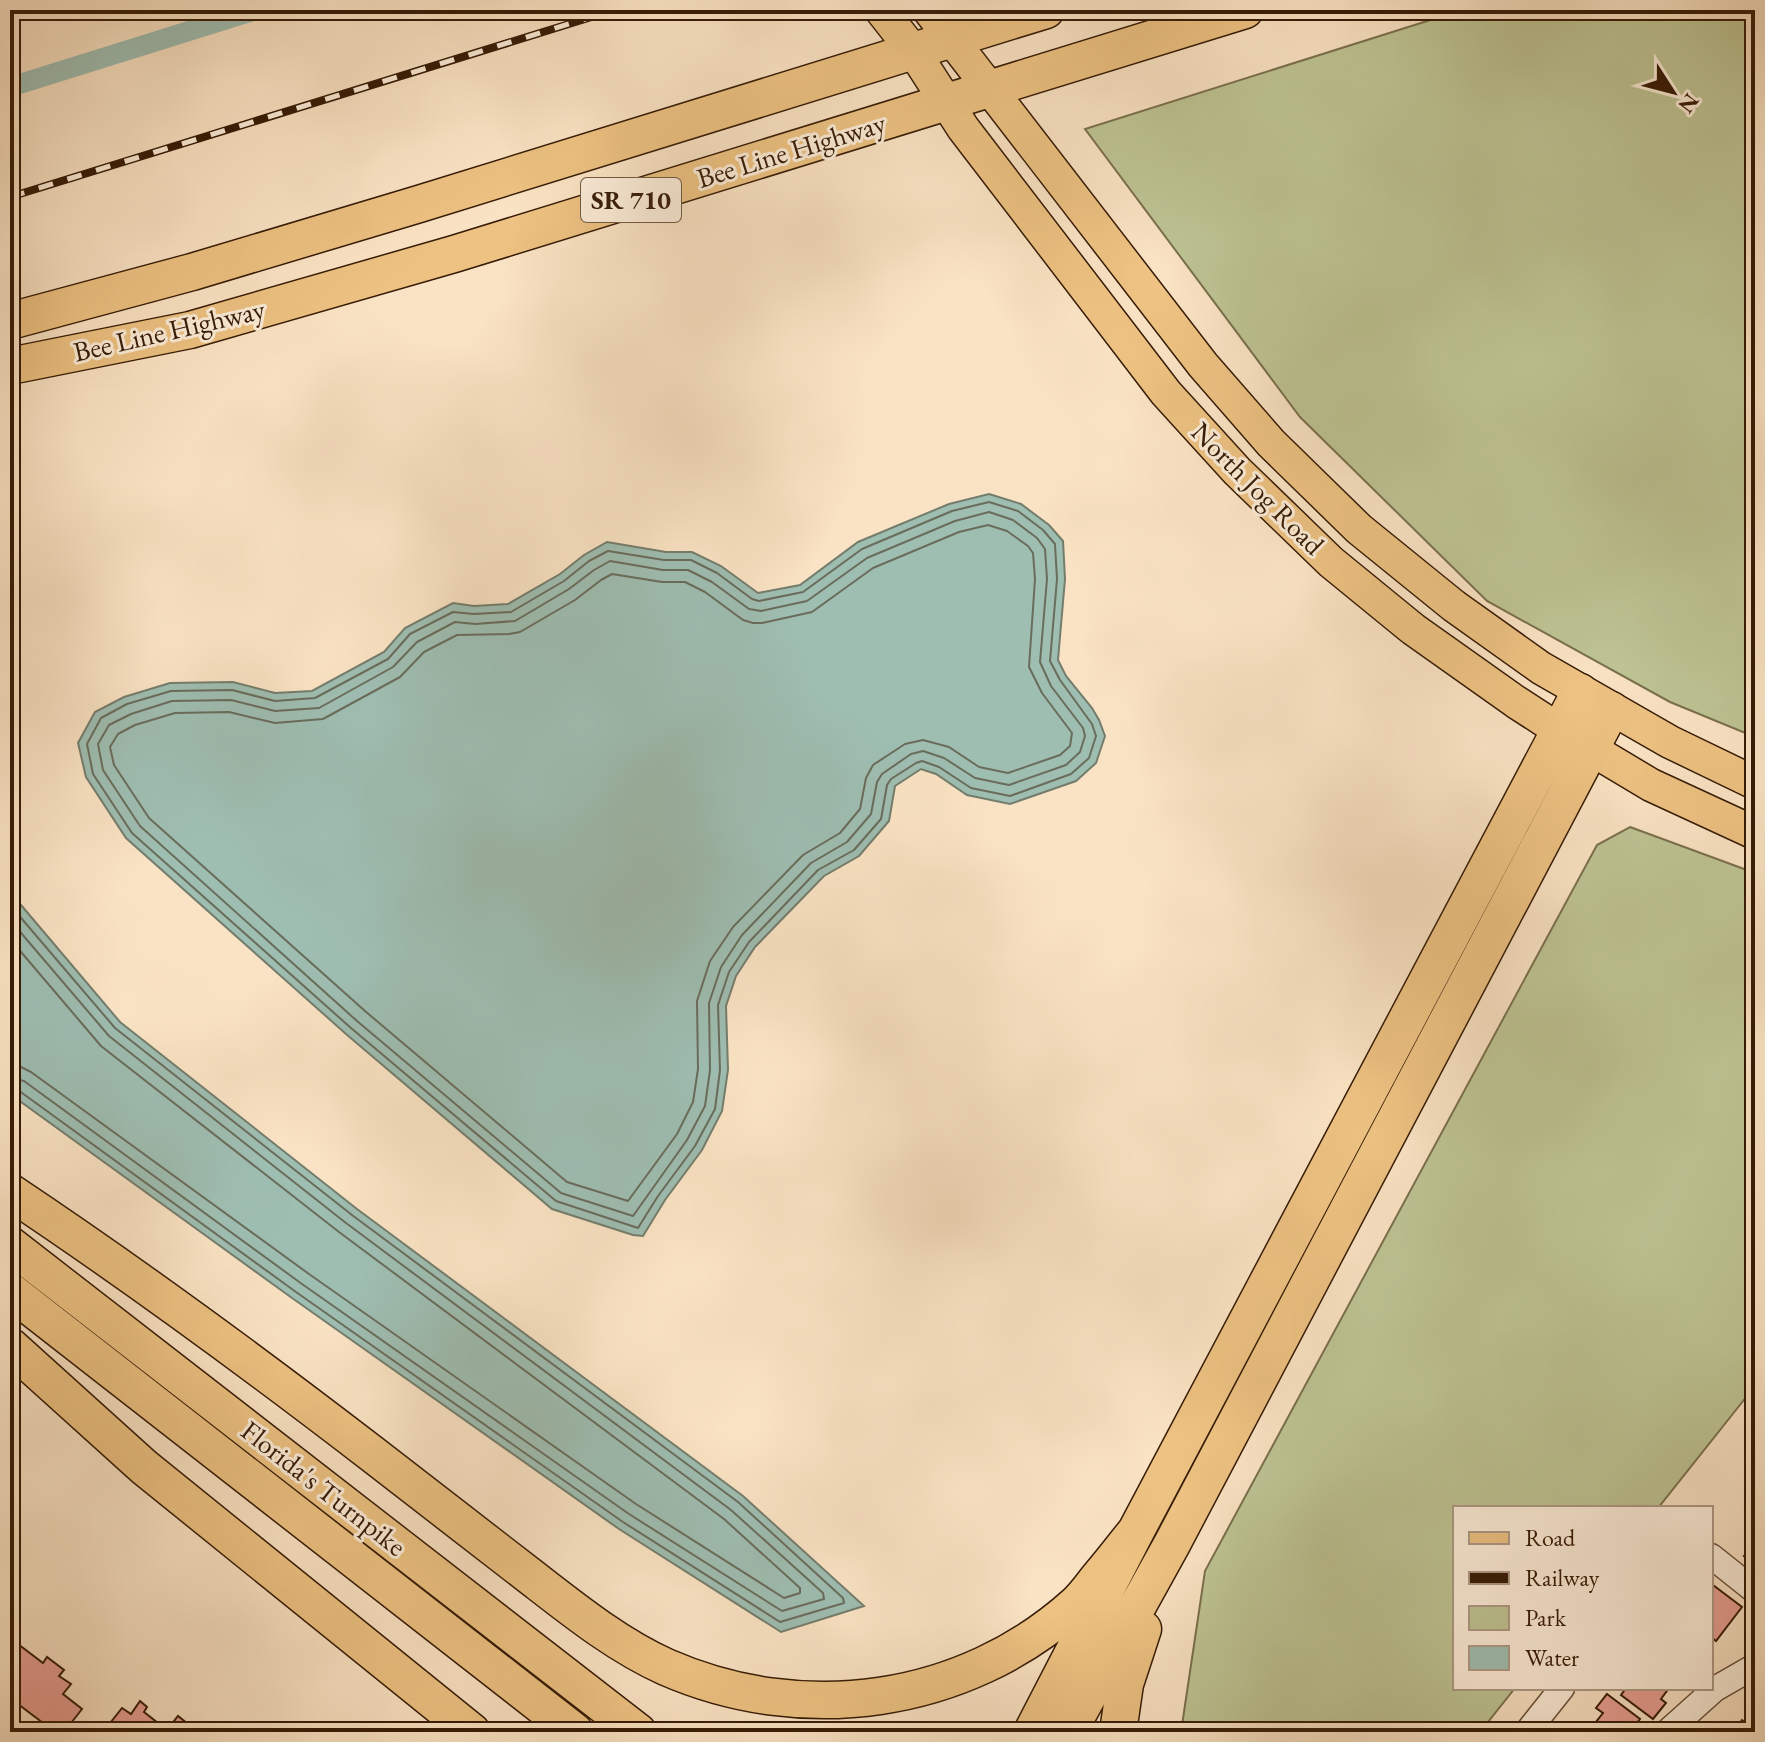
<svg xmlns="http://www.w3.org/2000/svg" width="1765" height="1742" font-family="'EB Garamond',serif">
<style>
.green{fill:#bec494;stroke:#7a704d;stroke-width:2}
.water{fill:#9ebeb2;stroke:#747d6d;stroke-width:2}
.lines{fill:none;stroke-linecap:round;stroke-linejoin:round}
.shore{stroke:#6a6c5c;stroke-width:2}
.canal{stroke:#9ebeb2;stroke-width:20}
.building{fill:#e79e92;stroke:#361b06;stroke-width:2}
.minor-casing{stroke:#674d36;stroke-width:27}
.major-casing{stroke:#361b06;stroke-width:35}
.highway-casing{stroke:#361b06;stroke-width:39}
.minor{stroke:#fcedd9;stroke-width:24}
.major{stroke:#edc282;stroke-width:32}
.highway{stroke:#edc282;stroke-width:36}
.rail-casing{stroke:#361b06;stroke-width:8}
.rail{stroke:#fcedd9;stroke-width:5;stroke-dasharray:15;stroke-linecap:butt}
.labels{text-anchor:middle;stroke-width:6;stroke-linejoin:round;paint-order:stroke}
.shield{fill:#fcedd9;stroke:#715a45;stroke-width:2}
.shield-label{font-size:26px;font-weight:bold;fill:#361b06}
.street-label{font-size:28px;fill:#361b06;stroke:#fcedd9}
</style>
<rect width="100%" height="100%" fill="#fae3c4"/>
<filter id="stains"><feTurbulence type="fractalNoise" baseFrequency=".0025" numOctaves="4"/><feColorMatrix values="0 0 0 0 .2 0 0 0 0 .09 0 0 0 0 .02 0 0 0 .5 -.17"/></filter>
<radialGradient id="worn" r=".72"><stop offset=".6" stop-color="#630" stop-opacity="0"/><stop offset="1" stop-color="#630" stop-opacity=".3"/></radialGradient>
<!-- green -->
<path class="green" d="M1462 10H1755V737L1670 702 1487 601 1300 417 1085 129Z
M1630 827 1755 873V1386L1658 1508H1455V1688H1515L1480 1732H1181L1205 1571 1597 845Z"/>
<!-- water -->
<path class="water" d="M989 494 1021 504 1049 525 1063 541 1065 579 1058 660 1066 676 1092 708 1099 720 1105 736 1096 763 1076 781 1010 804 967 795 936 774 921 769 895 786 889 821 859 856 824 876 755 947 736 976 726 1006 728 1070 722 1111 702 1150 665 1200 643 1236 633 1235 552 1209 346 1034 126 838 86 777 78 743 95 712 124 697 170 683 233 682 275 693 312 691 384 652 405 628 453 603 474 606 508 604 560 574 584 555 607 542 666 552H692L721 566 758 593 800 585 858 542 949 504Z
M10 892 120 1022 357 1209 743 1496 864 1606 781 1632 619 1529 292 1298 10 1094Z"/>
<g class="lines">
<!-- shore -->
<path class="shore" d="M989 502 1018 511 1043 530 1055 544 1057 579 1050 661 1060 680 1092 724 1096 736 1089 758 1071 774 1010 796 971 788 939 767 922 761 916 763 891 779 887 785 881 819 854 850 818 870 749 942 729 972 718 1005 720 1070 715 1109 695 1146 658 1196 638 1228 556 1201 351 1028 132 833 93 774 87 744 101 718 127 704 171 691 232 690 275 701 315 698 388 659 410 634 453 612 474 614 511 612 564 581 589 561 608 551 664 560H691L717 573 752 599 759 601 803 592 862 549 952 511Z
M989 512 1013 520 1037 538 1045 549 1047 579 1040 662 1051 686 1083 728 1085 736 1080 752 1066 765 1009 785 975 778 944 758 923 751 911 754 882 774 877 782 871 814 847 842 811 863 742 935 721 967 709 1003 710 1070 705 1106 687 1140 633 1216 561 1193 357 1021 140 826 103 770 98 744 109 725 131 714 172 701 231 700 275 711 319 708 393 667 417 642 455 622 475 624 515 621 569 589 594 570 610 561 663 570H688L712 582 749 609 761 611 807 601 867 558 955 521Z
M988 525 1007 531 1028 546 1033 553 1035 579 1029 667 1042 693 1072 733 1070 746 1060 755 1008 773 979 767 949 747 923 740 905 744 873 765 866 778 860 809 840 833 803 855 733 927 710 961 697 1001 698 1069 693 1102 677 1134 628 1201 567 1182 365 1011 149 818 114 765 110 747 118 734 135 725 175 713 229 712 275 723 323 719 400 677 424 652 457 635 509 634 520 632 575 600 601 580 612 574 662 582H685L705 592 743 620 753 623H762L812 612 873 568 959 532Z
M10 905 115 1028 352 1215 738 1502 843 1598 844 1603 780 1622 623 1522 296 1292 18 1090 10 1088
M10 920 109 1036 346 1223 731 1510 823 1593 824 1599 782 1611 629 1514 302 1284 24 1081 10 1078
M10 939 101 1046 339 1232 724 1519 800 1588V1593L784 1598 636 1504 309 1274 31 1072 21 1067 10 1066"/>
<!-- canal -->
<path class="canal" d="M10 87 256 10"/>
</g>
<!-- building -->
<path class="building" d="M1755 1527V1564L1744 1556 1755 1542 1748 1537Z
M1713 1585 1742 1607 1716 1641 1711 1637V1587Z
M14 1641 43 1663 47 1657 64 1670 59 1676 71 1684 63 1694 82 1709 64 1732H55L10 1698V1646Z
M1626 1688H1669L1661 1699 1666 1703 1653 1719 1621 1695Z
M1607 1694 1640 1719 1630 1732H1588L1603 1713 1596 1708Z
M140 1701 147 1707 144 1712 167 1730 178 1716 198 1732H103L122 1708 131 1714Z
M1742 1720 1755 1729V1732H1733Z"/>
<g class="lines">
<!-- minor casing -->
<g class="minor-casing">
<path id="minor" d="M1711 1556 1755 1591
M1527 1732 1562 1688
M1667 1732 1715 1689 1755 1666"/>
</g>
<!-- major casing -->
<g class="major-casing">
<path id="major" d="M881 10 914 52 963 128 1166 393 1237 471 1331 562 1413 629 1516 702 1559 730 1651 785 1755 833
M929 10 1203 365 1271 443 1359 529 1454 606 1541 668 1670 742 1755 783"/>
</g>
<!-- highway casing -->
<g class="highway-casing">
<path id="highway" d="M10 321 192 272 419 204 1046 10
M10 366 190 330 454 254 1245 10
M10 1192C133 1274 254 1363 371 1453 423 1493 474 1533 526 1573 570 1607 615 1644 666 1667 803 1727 964 1705 1076 1604 1084 1597 1091 1587 1098 1578 1111 1563 1123 1547 1136 1531
M10 1245 638 1732
M10 1291 575 1732
M10 1346 144 1467 472 1732
M1032 1732 1136 1531 1580 692
M1068 1732 1172 1544 1611 710
M1118 1732 1125 1684 1143 1629"/>
</g>
<!-- minor -->
<use href="#minor" class="minor"/>
<!-- major -->
<use href="#major" class="major"/>
<!-- highway -->
<use href="#highway" class="highway"/>
<!-- rail casing -->
<g class="rail-casing">
<path id="rail" d="M10 197 614 10"/>
</g>
<!-- rail -->
<use href="#rail" class="rail"/>
</g>
<g class="labels">
<!-- shield labels -->
<rect class="shield" x="581" y="178" width="100" height="44" rx="6"/>
<g class="shield-label">
<text x="631" y="209">SR 710</text>
</g>
<!-- street labels -->
<g class="street-label">
<text transform="translate(791 150) rotate(-17)" y="10">Bee Line Highway</text>
<text transform="translate(169 330) rotate(-13)" y="10">Bee Line Highway</text>
<text transform="translate(1258 488) rotate(45)" y="10">North Jog Road</text>
<text transform="translate(324 1488) rotate(38)" y="10">Florida's Turnpike</text>
</g>
</g>
<!-- margin -->
<rect width="1765" height="1742" fill="none" stroke="#fae3c4" stroke-width="40"/>
<rect x="12" y="12" width="1741" height="1718" fill="none" stroke="#361b06" stroke-width="4"/>
<rect x="20" y="20" width="1725" height="1702" fill="none" stroke="#361b06" stroke-width="2"/>
<!-- legend -->
<rect x="1453" y="1506" width="260" height="184" fill="#fcedd9" stroke="#ad9985" stroke-width="2"/>
<rect x="1469" y="1532" width="40" height="12" fill="#edc282" stroke="#ad9985" stroke-width="2"/>
<text x="1525" y="1546" font-size="24" fill="#361b06">Road</text>
<rect x="1469" y="1572" width="40" height="12" fill="#361b06" stroke="#ad9985" stroke-width="2"/>
<text x="1525" y="1586" font-size="24" fill="#361b06">Railway</text>
<rect x="1469" y="1606" width="40" height="24" fill="#bec494" stroke="#ad9985" stroke-width="2"/>
<text x="1525" y="1626" font-size="24" fill="#361b06">Park</text>
<rect x="1469" y="1646" width="40" height="24" fill="#9ebeb2" stroke="#ad9985" stroke-width="2"/>
<text x="1525" y="1666" font-size="24" fill="#361b06">Water</text>
<!-- north arrow -->
<g transform="translate(1673 92) rotate(126)" stroke="#fcedd9" stroke-width="6" paint-order="stroke">
<path d="M0-6L14 30L0 20L-14 30Z" fill="#361b06"/>
<text y="-12" font-size="22" font-weight="bold" text-anchor="middle" fill="#361b06">N</text>
</g>
<rect width="100%" height="100%" filter="url(#stains)"/>
<rect width="100%" height="100%" fill="url(#worn)"/>
</svg>
